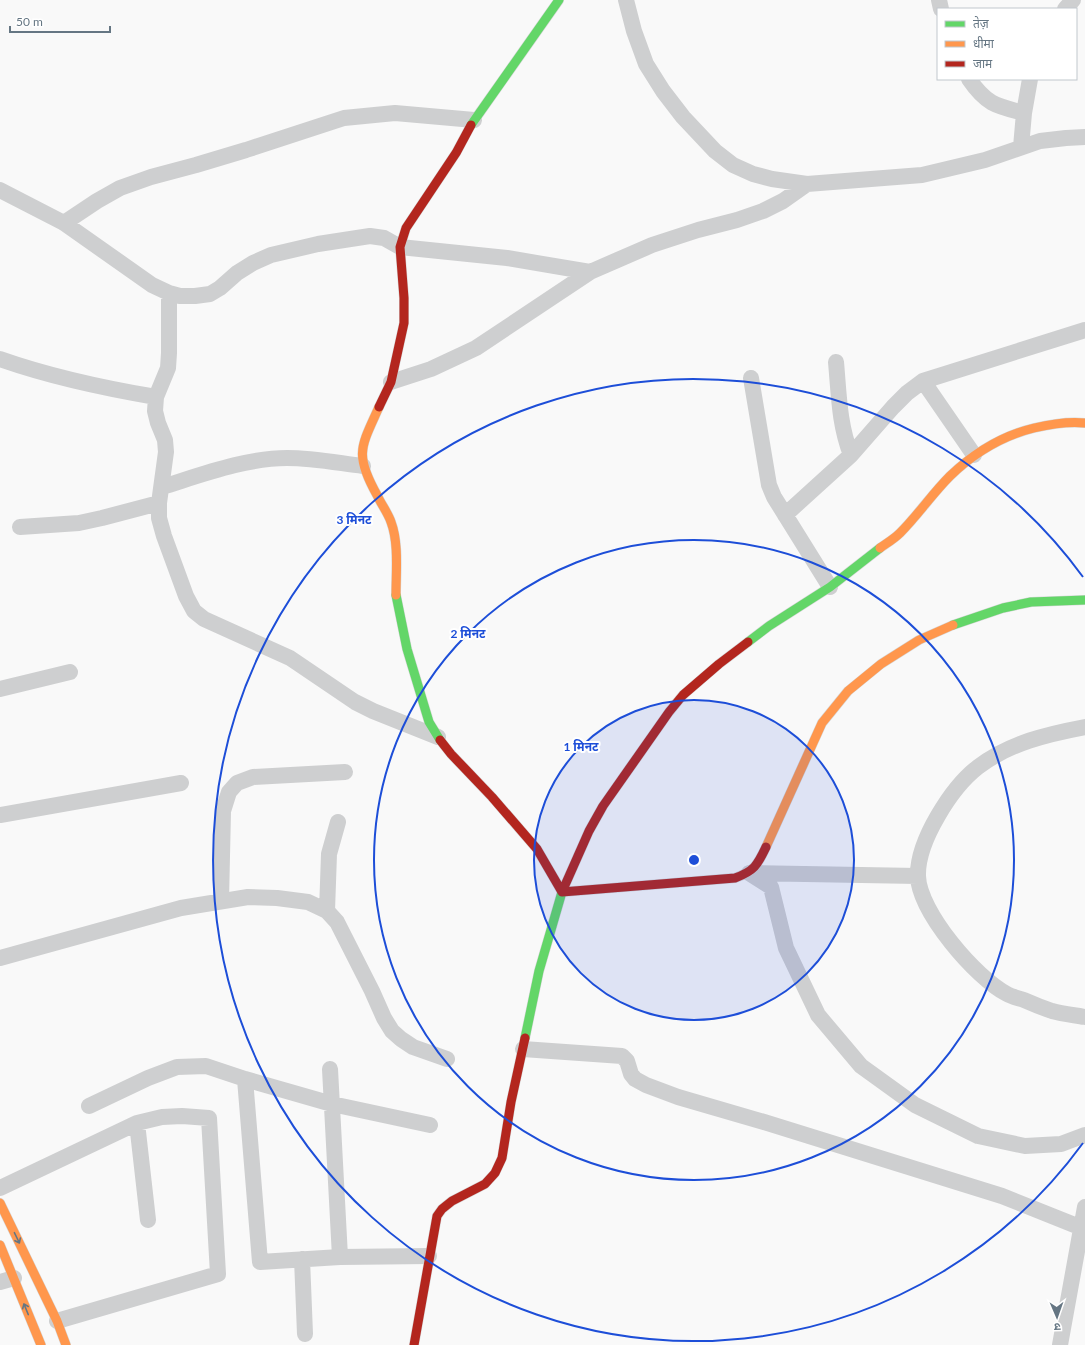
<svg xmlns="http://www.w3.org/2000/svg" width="1085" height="1345" font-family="Lato,'Noto Sans Devanagari',sans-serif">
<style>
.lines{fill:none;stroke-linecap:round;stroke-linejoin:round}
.fast-casing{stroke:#d5d6d7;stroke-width:10}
.slow-casing{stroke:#d5d6d7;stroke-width:10}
.jam-casing{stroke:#d5d6d7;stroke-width:10}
.street{stroke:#cecfd0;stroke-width:16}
.fast{stroke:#63d668;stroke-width:9}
.slow{stroke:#ff974d;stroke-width:9}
.jam{stroke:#b3261e;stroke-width:9}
.oneway{stroke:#657683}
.ring{fill:none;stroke:#1d4ed8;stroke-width:2}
.centre{fill:#1d4ed8;stroke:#fff;stroke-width:2}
.ring-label{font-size:12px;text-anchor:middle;font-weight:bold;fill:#1d4ed8;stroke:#fff;stroke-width:4;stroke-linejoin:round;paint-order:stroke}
</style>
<rect width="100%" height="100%" fill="#f9f9f9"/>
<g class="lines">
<!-- fast casing -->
<g class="fast-casing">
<path id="fast" d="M471 125 559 0
M396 595 407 649 429 722 440 740
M953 625 1003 608 1031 602 1085 600
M748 642 769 626 830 587 880 548
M525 1038 539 971 562 892"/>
</g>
<!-- slow casing -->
<g class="slow-casing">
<path id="slow" d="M379 407C361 447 354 454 377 495 381 504 388 513 391 522 399 543 396 572 396 595
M880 548C887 543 894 539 900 533 918 515 932 494 950 476 974 453 1001 436 1034 428 1051 424 1068 421 1085 423
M766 847 822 723 848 691 881 664 919 640 953 625
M0 1203 57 1321 66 1345
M0 1245 41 1345"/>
</g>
<!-- jam casing -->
<g class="jam-casing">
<path id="jam" d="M379 407 391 382 404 323V298L400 247 406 228 456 153 471 125
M440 740 451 754 492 797 537 849 562 892
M562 892 735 878C754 871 757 866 766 847
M562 892 589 831 603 806 669 712 683 695 719 664 748 642
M414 1345 437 1216 442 1209 452 1201 485 1184 495 1173 502 1158 511 1102 525 1038"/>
</g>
<!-- street -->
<path class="street" d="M626 0 634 31 646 64 663 91 683 117 715 151 733 165 753 174 772 179 807 184 922 175 985 160 1040 141 1066 138 1085 137
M939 0 941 9
M1065 9 1073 0
M969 79C986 104 996 106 1024 113
M1021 147 1024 113 1030 79
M0 190 64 223 152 285 169 293 180 296H195L210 294 220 288 237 273 253 263 271 255 318 244 370 236 384 238 400 247 507 258 590 272
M64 223 97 201 120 188 151 177 196 165 246 150 344 118 395 113 474 120
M169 293V353L168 368 156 397 155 411 158 423 165 440 166 452 159 503V518L164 536 186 596 194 611 204 619 290 658 355 702 373 711 438 737
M0 359C51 377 103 388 156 397
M836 362C839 395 839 424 851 455
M751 378 769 485 774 497 830 587
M923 381 974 455
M391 382 431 369 476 348 590 272 652 245 698 230 737 220 763 211 783 201 807 184
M162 487C201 475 246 458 287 458 313 458 338 463 363 466
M785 515 851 455 893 407 907 393 923 381 1085 330
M20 527 79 523 102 518 159 503
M0 689 70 672
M1085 727C1048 734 1009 743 978 767 952 787 917 841 918 876 919 912 976 978 1007 994 1012 997 1018 998 1024 1000 1033 1004 1043 1008 1052 1011 1063 1014 1074 1015 1085 1017
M0 815 181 783
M749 873 771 887 786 948 818 1015 861 1066 915 1105 978 1136 1025 1146 1061 1144 1085 1135
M750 873 918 876
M221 901 223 811 229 792 237 783 253 777 345 772
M327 911 329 854 338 822
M0 958 181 908 248 897 277 898 308 902 327 911 337 922 372 991 384 1018 392 1031 401 1039 413 1047 447 1059
M523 1049 622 1056 627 1061 631 1074 635 1079 646 1085 678 1097 764 1122 1002 1196 1082 1228
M330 1069 340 1257
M245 1079 260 1262 340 1257 429 1256
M89 1106 148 1078 177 1067 206 1066 245 1079 332 1104 430 1125
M137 1123 148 1220
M0 1188 137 1123 162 1117 182 1116 209 1118 218 1274 57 1321
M302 1259 305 1334
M0 1282 14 1278
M1060 1345 1085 1207"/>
<!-- fast -->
<use href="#fast" class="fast"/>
<!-- slow -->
<use href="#slow" class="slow"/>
<!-- jam -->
<use href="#jam" class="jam"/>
</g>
<!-- one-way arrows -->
<defs><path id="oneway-shaft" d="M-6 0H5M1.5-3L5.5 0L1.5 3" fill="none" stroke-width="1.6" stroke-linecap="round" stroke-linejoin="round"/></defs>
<g class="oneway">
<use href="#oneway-shaft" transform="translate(17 1238) rotate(64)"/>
<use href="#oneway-shaft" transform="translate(26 1309) rotate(-112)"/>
</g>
<!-- distance rings -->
<circle cx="694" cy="860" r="160" fill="#1d4ed8" fill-opacity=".12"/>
<g class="ring">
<circle cx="694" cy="860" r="160"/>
<circle cx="694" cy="860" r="320"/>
<path d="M1083 1143A481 481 0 1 1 1083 577"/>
</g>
<circle cx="694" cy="860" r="6" class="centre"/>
<g class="ring-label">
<text x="354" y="524">3 मिनट</text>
<text x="468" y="638">2 मिनट</text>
<text x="581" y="751">1 मिनट</text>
</g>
<!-- legend -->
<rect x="937" y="8" width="140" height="72" fill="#ffffff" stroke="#c1c8cd"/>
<rect x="945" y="21" width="20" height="6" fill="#63d668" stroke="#c1c8cd"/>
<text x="973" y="28" font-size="12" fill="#657683">तेज़</text>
<rect x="945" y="41" width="20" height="6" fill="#ff974d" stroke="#c1c8cd"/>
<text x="973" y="48" font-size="12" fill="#657683">धीमा</text>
<rect x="945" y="61" width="20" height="6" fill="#b3261e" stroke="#c1c8cd"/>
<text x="973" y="68" font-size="12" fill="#657683">जाम</text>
<!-- north arrow -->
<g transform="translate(1057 1317) rotate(178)" stroke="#ffffff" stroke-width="3" paint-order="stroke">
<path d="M0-3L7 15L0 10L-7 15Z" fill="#657683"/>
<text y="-6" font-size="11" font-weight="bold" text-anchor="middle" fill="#657683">उ</text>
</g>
<!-- scale -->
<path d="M10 26v6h100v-6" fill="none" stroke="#657683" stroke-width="2"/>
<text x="16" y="26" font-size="12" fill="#657683" stroke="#ffffff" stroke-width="3" paint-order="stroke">50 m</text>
</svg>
